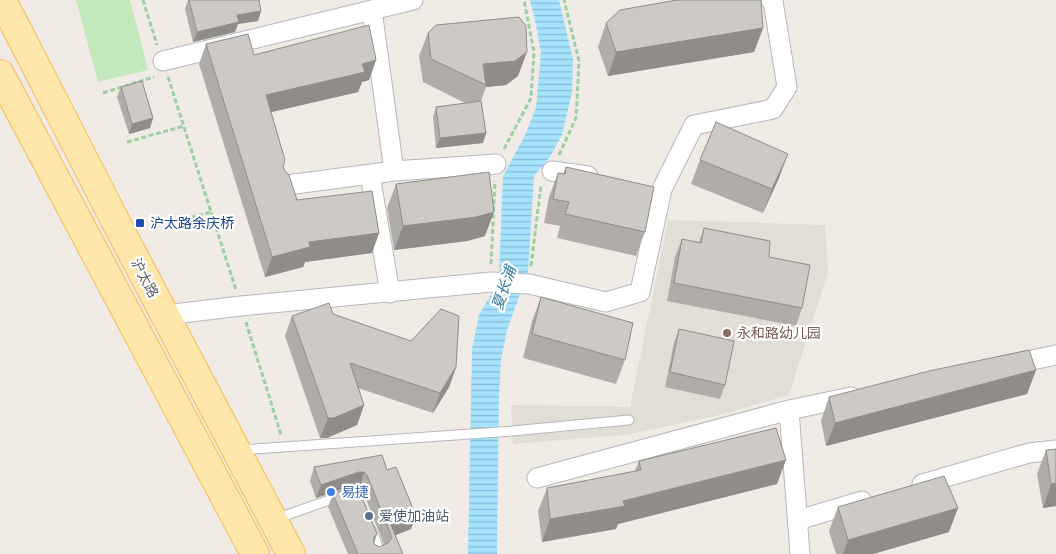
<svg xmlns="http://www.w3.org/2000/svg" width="1056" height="554" font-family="'Archivo Narrow','Noto Sans SC',sans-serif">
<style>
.education{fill:#e2ded5}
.park{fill:#c5e9bf}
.water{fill:url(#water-rules)}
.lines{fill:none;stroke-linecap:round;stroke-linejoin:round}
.lane-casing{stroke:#b5b8bc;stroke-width:11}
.street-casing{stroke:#b5b8bc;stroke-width:21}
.primary-casing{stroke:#fbb753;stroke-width:30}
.path{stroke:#9bd0a2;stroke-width:3;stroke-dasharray:5 2.5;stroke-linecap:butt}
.lane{stroke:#fff;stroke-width:9}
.street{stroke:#fff;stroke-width:19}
.primary{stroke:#ffe7ab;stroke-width:28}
.wall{fill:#b0ada9;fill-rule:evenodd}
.shaded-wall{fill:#908d89}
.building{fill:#cdc9c4;stroke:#908d89}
.transit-dot{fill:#1a4fb4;stroke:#fff;stroke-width:2}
.education-dot{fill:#8d6e63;stroke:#fff;stroke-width:2}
.shop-dot{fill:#3f7fe0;stroke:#fff;stroke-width:2}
.service-dot{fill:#5c6f8a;stroke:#fff;stroke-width:2}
.labels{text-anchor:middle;stroke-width:4.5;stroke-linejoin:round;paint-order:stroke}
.transit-label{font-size:14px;fill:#164399;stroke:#fff;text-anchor:start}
.street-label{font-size:14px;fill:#5c6266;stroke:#fff}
.education-label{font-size:14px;fill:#785e54;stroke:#fff;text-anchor:start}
.shop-label{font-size:14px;fill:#366cbe;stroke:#fff;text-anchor:start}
.service-label{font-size:14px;fill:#4e5e75;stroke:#fff;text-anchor:start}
.water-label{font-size:15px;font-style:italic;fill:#367ba7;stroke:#fff}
</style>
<defs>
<pattern id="water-rules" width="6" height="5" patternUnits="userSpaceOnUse" patternTransform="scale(1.25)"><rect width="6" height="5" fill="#a6e3ff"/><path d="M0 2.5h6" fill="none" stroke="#8abbd2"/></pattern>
</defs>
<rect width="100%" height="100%" fill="#f0ece5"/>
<!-- education -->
<path class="education" d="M668 220 825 225 828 272 789 395 712 417 625 435 513 444 511 405 630 407Z"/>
<!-- park -->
<path class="park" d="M76 0H130L148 70 98 82Z"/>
<!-- water -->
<path class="water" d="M530 0H559L573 59 572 92 562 135 550 157 534 176 528 272 507 330 501 360 499 395 497 554H468L472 349 479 315 493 291 499 275 503 176 525 135 536 108 541 52 535 20Z"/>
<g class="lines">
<!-- lane casing -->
<g class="lane-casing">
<path id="lane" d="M241 450 512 431 629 420
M275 519 341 496
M371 530 380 551 374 554"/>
</g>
<!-- street casing -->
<g class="street-casing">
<path id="street" d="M372 10 394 171 370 175 390 293
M163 61 413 0
M552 171 588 176
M287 185 394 171 496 164
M165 315 241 306 491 282 529 284 606 302 640 292 662 189 694 125 773 109 787 87 773 1 771 0
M1008 365 1056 355
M537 478 789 410
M922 484 1029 453 1056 450
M798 520 862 501
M800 554 789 410 851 397"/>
</g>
<!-- primary casing -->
<g class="primary-casing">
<path id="primary" d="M2 0 120 230 291 554
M0 74 255 554"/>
</g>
<!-- path -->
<path class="path" d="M143 0 157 45
M168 77 236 290
M103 93 154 77
M127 142 184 126
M504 149 531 98 534 52 524 0
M559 155 576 118 579 61 564 0
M169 223 212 212
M491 264 495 181
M531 266 541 185
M246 322 281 435"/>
<!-- lane -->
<use href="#lane" class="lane"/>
<!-- street -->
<use href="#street" class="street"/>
<!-- primary -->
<use href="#primary" class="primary"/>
</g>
<!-- wall -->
<path class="wall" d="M188 0H259L261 11 258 21 238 24 235 32 193 42 185 9Z
M606 23 763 28 754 52 608 76 598 47Z
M428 33 518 76 506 85 486 87 481 101 486 133 483 143 436 148 433 117 436 107 465 103 423 82 419 56Z
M206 44 254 55 376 60 369 80 362 82 358 92 271 112 283 167 297 200 379 233 372 253 305 262 303 267 265 277 199 64Z
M121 87 153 118 150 128 129 134 117 97Z
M700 160 779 178 763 213 691 184Z
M566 167 645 232 636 256 557 238 560 226 544 223 549 197 558 173 563 174Z
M396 184 485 236 467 241 394 250 387 208Z
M704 228 769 257 802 308 796 326 667 301 675 257 682 239 699 242Z
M541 297 625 360 616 384 523 358 532 321Z
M333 314 456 367 449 387 433 413 358 388 364 405 357 425 327 438H320L285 336 292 316Z
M679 329 725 385 720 399 665 387 674 343Z
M1036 370 1027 394 826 446 821 421 829 397Z
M1056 449V506L1043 508 1037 474 1046 450Z
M639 461 777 484 618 524 616 529 542 542 538 511 547 488 635 471Z
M314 467 387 470 411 529 395 535 403 554H348L328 507 333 494 357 485H354L316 498 310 481ZM357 486H360L362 489 384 545 379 547 374 544 377 534Z
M838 507 949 532 873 554H836L829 531Z"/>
<!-- shaded-wall -->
<path class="shaded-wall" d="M261 11 258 21 238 24 235 32 193 42 197 32 237 15Z
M763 28 754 52 608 76 616 52Z
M527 52 518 76 506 85 486 87V85L483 64Z
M376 60 369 80 362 82 358 92 259 115 266 95Z
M153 118 150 128 129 134 132 124Z
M486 133 483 143 436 148 440 138Z
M788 154 779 178 763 213 772 189Z
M494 212 485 236 467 241 394 250 403 226Z
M379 233 372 253 305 262 303 267 265 277 272 257 309 242Z
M456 367 449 387 433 413 440 393Z
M1036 370 1027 394 826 446 835 423Z
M364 405 357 425 327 438H320L328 418Z
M786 460 777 484 618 524 616 529 542 542 550 519Z
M359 472H364L360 486 354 485 316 498 321 485Z
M1056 483V506L1043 508 1051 484Z
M958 508 949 532 873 554H843L848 540Z
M416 516 411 529 391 537V525Z"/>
<!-- building -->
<path class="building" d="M189 0H259L261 11 237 15 239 22 197 32Z
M677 0H761L763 28 616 52 606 23 620 10Z
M519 17 526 26 527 52 515 61 483 64 486 85 431 59 428 33 436 25Z
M369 25 376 60 362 64 365 72 266 95 285 160 283 167 285 171 289 175 297 200 372 191 379 233 309 242 310 247 272 257 206 44 248 34 254 55Z
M142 81 153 118 132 124 121 87Z
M481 101 486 133 440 138 436 107Z
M716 122 788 154 772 189 700 160Z
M566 167 654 187 645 232 565 214 569 202 553 199 558 173 565 174Z
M489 172 494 212 476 217 403 226 396 184Z
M704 228 770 241 769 257 810 265 802 308 674 283 682 239 701 243Z
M541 297 633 323 625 360 532 334Z
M329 303 333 314 411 341 441 309 459 316 456 367 440 393 350 363 364 405 334 418H328L292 316Z
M679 329 734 341 725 385 670 372Z
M1029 350 1036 370 835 423 829 397 929 371Z
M776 428 786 460 623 501 625 506 550 519 547 488 641 470 639 461Z
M1056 449V483L1051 484 1046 450Z
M382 455 387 470 396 467 416 516 391 525 403 554H358L333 494 357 485 377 534 374 537V544L379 547 388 543 391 539V535L367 475 364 472H359L321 485 314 467Z
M944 476 958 508 848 540 838 507Z"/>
<!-- markers -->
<rect class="transit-dot" x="135" y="218" width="10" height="10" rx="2.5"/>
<circle class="education-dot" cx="727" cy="333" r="5"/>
<circle class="shop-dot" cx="331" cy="492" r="5"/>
<circle class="service-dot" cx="369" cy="516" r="5"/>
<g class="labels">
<!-- transit labels -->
<g class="transit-label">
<text x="150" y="228">沪太路余庆桥</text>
</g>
<!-- street labels -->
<g class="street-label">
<text transform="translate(145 278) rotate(62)" y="5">沪太路</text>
</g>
<!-- education labels -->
<g class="education-label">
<text x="737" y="338">永和路幼儿园</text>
</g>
<!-- shop labels -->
<g class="shop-label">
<text x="341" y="497">易捷</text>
</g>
<!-- service labels -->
<g class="service-label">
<text x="379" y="521">爱使加油站</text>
</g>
<!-- water labels -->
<g class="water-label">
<text transform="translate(504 288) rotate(-71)" y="5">夏长浦</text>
</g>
</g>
</svg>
